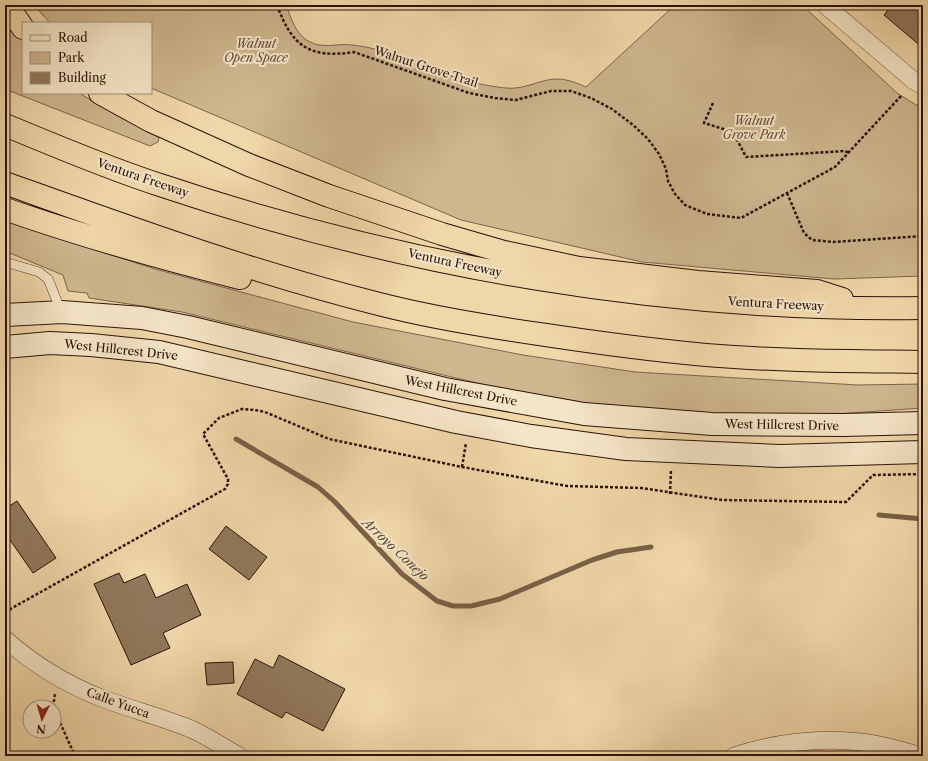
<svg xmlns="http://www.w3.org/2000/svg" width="928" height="761" font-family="'Libre Caslon Text',serif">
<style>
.green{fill:#ceb68e;stroke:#7c644b}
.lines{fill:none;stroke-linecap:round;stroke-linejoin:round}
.stream{stroke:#796048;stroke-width:5}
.building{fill:#91785c;stroke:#2a1208}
.service-casing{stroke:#5c4330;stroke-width:10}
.minor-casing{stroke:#5c4330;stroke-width:18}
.secondary-casing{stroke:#2a1208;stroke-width:24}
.motorway-casing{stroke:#2a1208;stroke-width:24}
.path{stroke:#2a1208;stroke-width:2.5;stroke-dasharray:3 2;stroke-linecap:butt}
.service{stroke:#f5e5c7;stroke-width:9}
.minor{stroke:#f5e5c7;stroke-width:17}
.secondary{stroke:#f5e5c7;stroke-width:22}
.motorway{stroke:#f0d7a9;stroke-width:22}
.labels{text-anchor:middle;stroke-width:4;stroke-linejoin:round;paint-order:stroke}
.park-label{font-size:12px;font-style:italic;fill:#634b37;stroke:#f5e5c7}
.street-label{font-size:12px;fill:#2a1208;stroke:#f5e5c7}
.water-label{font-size:13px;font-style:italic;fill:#5e4632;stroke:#f5e5c7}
</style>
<rect width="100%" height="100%" fill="#f0d7a9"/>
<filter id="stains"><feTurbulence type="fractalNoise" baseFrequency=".005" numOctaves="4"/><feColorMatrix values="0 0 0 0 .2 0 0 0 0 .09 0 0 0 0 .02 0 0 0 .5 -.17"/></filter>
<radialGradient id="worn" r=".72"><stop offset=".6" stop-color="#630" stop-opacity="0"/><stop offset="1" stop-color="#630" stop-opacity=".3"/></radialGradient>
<!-- green -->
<path class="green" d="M34 5H286C291 18 296 36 310 42 323 49 338 43 352 45 401 50 443 79 491 86 499 87 508 89 515 88 529 87 543 79 557 79 567 79 577 83 586 87L675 5H802L897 93 916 105 923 106V276L834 279 642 262 461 220 151 88V23H50Z
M5 13 23 37V93H79L118 116 159 137 158 142 150 146 5 89Z
M5 219 31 229 155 269 353 322 523 355 635 372 858 385 923 384V408L793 417 703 415 616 408 510 391 182 312 89 298 87 293 68 291 63 275 5 251Z"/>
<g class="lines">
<!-- stream -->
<path class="stream" d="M236 439 318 487 335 502 402 574 437 601 453 606H471L500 599 592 560 617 552 651 547
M879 515 923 519"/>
</g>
<!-- building -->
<path class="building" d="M892 5H923V48L884 15Z
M17 501 56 558 33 573 10 540 5 544V509Z
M226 526 267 557 249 580 209 549Z
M119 573 124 583 145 574 156 598 187 584 201 615 163 633 170 648 131 665 94 584Z
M279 655 345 689 323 731 286 712 282 718 237 694 255 659 273 668Z
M233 662 234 683 207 685 205 663Z"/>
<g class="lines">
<!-- service casing -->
<g class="service-casing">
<path id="service" d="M5 262 39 272 48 279 61 311"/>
</g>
<!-- minor casing -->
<g class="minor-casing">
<path id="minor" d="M825 5 914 81 923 86
M5 639C33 664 66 684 101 698 130 709 161 717 191 729 207 736 223 747 239 756
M734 756C773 743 819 737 861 742 881 744 901 750 921 756"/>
</g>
<!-- secondary casing -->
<g class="secondary-casing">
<path id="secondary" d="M5 315 62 312 142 318 188 327 445 389 584 414 712 424 843 425 923 423
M5 347 50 343 91 345 159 352 456 422 531 436 626 449 780 456 923 452"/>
</g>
<!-- motorway casing -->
<g class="motorway-casing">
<path id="motorway" d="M7 5 23 28
M100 93 151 121 249 165 329 196 442 234 504 252 579 268 698 282 817 291 842 299
M5 125C56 146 107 168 160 185 405 267 664 312 923 308
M5 183C128 227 251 272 379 304 433 318 490 327 546 335 599 343 652 350 706 355 778 361 850 361 923 362
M5 209C82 236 160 258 240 278"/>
</g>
<!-- path -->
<path class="path" d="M277 5C292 46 309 59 354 52L469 93 495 98 516 100 551 91H571L591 98 612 109 633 125 648 139 659 154 666 169 668 181 675 194 685 205 707 214 741 218 835 167 902 95
M713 103 704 123 733 132 746 157 845 151 849 153
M787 193 804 233 812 240 833 242 923 236
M462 467 466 443
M670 494 671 470
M5 612 225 489 228 484V479L203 434 219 418 242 409 255 410 265 412 329 439 462 467 567 486 641 488 722 500 846 502 873 475 923 474
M53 707 55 694
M54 709 75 756"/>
<!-- service -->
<use href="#service" class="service"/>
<!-- minor -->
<use href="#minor" class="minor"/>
<!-- secondary -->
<use href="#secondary" class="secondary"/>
<!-- motorway -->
<use href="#motorway" class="motorway"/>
</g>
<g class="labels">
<!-- park labels -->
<g class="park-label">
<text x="256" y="48">Walnut<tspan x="256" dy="14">Open Space</tspan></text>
<text x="754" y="125">Walnut<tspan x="754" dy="14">Grove Park</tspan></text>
</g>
<!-- street labels -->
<g class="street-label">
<text transform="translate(426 67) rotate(18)" y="4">Walnut Grove Trail</text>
<text transform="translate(143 178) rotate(19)" y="4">Ventura Freeway</text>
<text transform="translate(455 263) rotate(12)" y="4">Ventura Freeway</text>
<text transform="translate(776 304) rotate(3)" y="4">Ventura Freeway</text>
<text transform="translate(121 350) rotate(6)" y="4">West Hillcrest Drive</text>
<text transform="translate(461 391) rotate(11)" y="4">West Hillcrest Drive</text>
<text transform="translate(782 425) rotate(1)" y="4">West Hillcrest Drive</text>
<text transform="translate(118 703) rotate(20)" y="4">Calle Yucca</text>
</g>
<!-- water labels -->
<g class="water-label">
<text transform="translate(396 549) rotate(43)" y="5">Arroyo Conejo</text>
</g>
</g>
<!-- margin -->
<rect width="928" height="761" fill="none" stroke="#f0d7a9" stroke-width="20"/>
<rect x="6" y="6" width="916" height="749" fill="none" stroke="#2a1208" stroke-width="2"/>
<rect x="10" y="10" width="908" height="741" fill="none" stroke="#2a1208"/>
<!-- legend -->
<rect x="22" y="22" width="130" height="72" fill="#f5e5c7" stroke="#a4917b"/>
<rect x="30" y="35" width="20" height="6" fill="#f5e5c7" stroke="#a4917b"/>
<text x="58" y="42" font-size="12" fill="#2a1208">Road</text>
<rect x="30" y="52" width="20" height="12" fill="#ceb68e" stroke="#a4917b"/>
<text x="58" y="62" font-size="12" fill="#2a1208">Park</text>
<rect x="30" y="72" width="20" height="12" fill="#91785c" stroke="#a4917b"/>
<text x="58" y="82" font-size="12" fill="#2a1208">Building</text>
<!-- north arrow -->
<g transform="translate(42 719) rotate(185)"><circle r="19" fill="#f5e5c7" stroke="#a4917b"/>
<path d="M0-3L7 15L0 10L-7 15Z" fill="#8f2418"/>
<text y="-6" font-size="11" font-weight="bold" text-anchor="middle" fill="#2a1208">N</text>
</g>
<rect width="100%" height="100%" filter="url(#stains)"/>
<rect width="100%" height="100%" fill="url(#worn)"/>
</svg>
